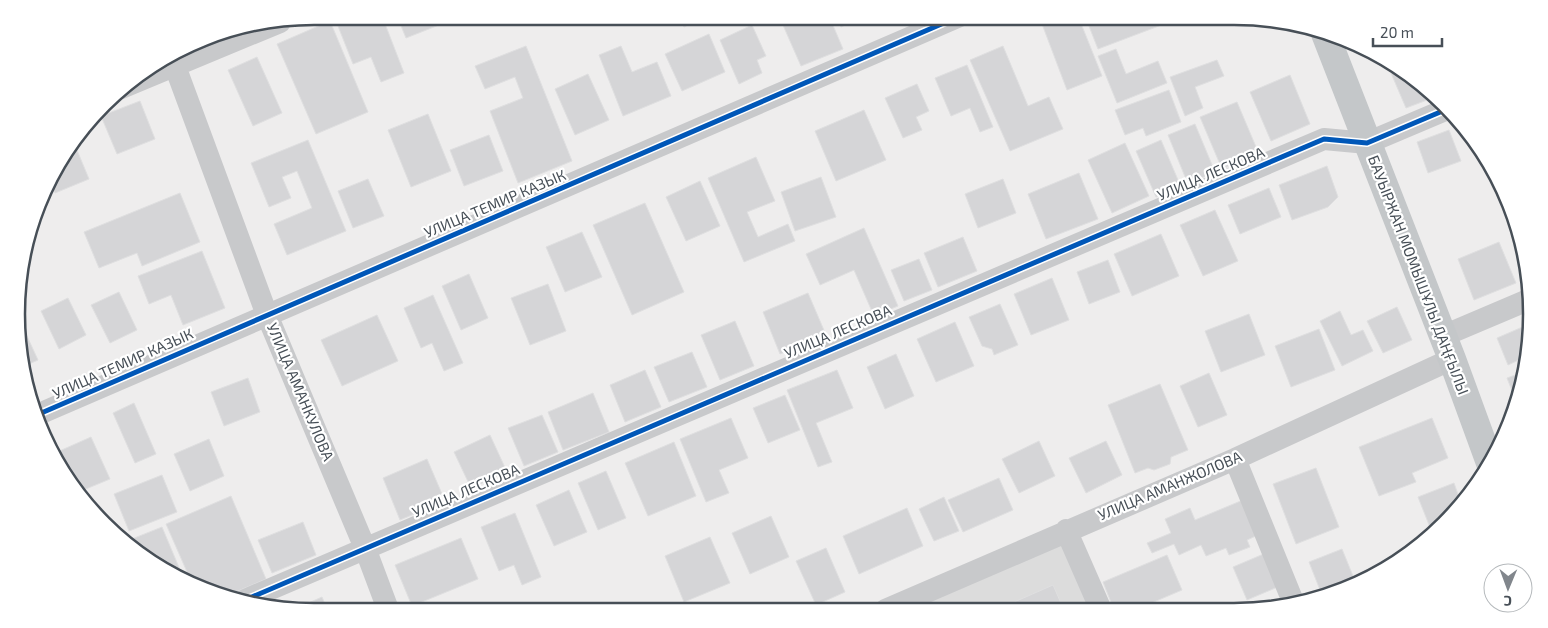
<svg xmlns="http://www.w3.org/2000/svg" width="1548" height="628" font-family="'Exo 2',sans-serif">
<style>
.education{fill:#dcdcdc}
.building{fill:#d5d5d7;stroke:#dfdfe0}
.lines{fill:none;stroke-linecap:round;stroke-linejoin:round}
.minor{stroke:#c8c9cb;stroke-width:22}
.major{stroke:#c4c7c9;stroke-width:28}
.cycleway-casing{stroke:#fff;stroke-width:8}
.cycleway{stroke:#0057b8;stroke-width:5}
.labels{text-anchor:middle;stroke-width:4.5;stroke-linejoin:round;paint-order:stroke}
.street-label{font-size:15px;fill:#474f57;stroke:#fff}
.rim{fill:none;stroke:#474f57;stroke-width:2.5}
</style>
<rect width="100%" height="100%" fill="#eeeded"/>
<!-- education -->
<path class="education" d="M1066 530 1101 610H885Z"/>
<!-- building -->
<path class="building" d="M348 16H382L404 73 381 82 371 57 353 64 336 21Z
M397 16H447L449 21 406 38Z
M459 16H484L462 25Z
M679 16H706L684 27Z
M779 16H829L843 49 801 66Z
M836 16H866L841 27Z
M1039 16H1078L1102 76 1067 90Z
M1085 16H1161L1164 24 1098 49Z
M1169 16H1185L1171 22Z
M330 21 368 112 316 134 277 44Z
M752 25 766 56 757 60 762 73 739 84 720 40Z
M709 34 725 72 682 91 665 54Z
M526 46 572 161 518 183 490 111 523 98 515 77 485 89 475 66Z
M621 46 632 72 657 62 671 96 623 116 599 55Z
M1003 46 1028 106 1049 97 1063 129 1010 151 970 60Z
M1116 49 1126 74 1158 61 1167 83 1117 103 1098 56Z
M257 57 282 113 253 126 228 70Z
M1217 60 1224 76 1195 87 1203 108 1185 116 1170 77Z
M967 65 993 127 980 132 970 108 951 116 935 78Z
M1397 71 1430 90 1435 97 1406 108 1391 73Z
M588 74 609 120 575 135 555 89Z
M1290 75 1310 124 1271 141 1250 92Z
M917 84 929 111 916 117 922 130 903 138 885 98Z
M1169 90 1181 122 1146 136 1143 128 1125 135 1115 110Z
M140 101 155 139 117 154 101 116Z
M1237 102 1259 154 1222 169 1200 117Z
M864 110 886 160 836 181 815 131Z
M428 114 451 171 411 187 388 130Z
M1195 124 1215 172 1188 184 1168 135Z
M1449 130 1461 161 1428 173 1417 142Z
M489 135 503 171 464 186 450 150Z
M308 140 346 231 287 255 274 224 312 208 297 171 282 177 291 198 269 207 251 163Z
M1161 140 1181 187 1156 197 1136 151Z
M74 143 89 179 55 193 50 182 56 165Z
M1125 143 1149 196 1112 213 1088 160Z
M756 157 775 201 747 212 758 237 788 224 795 241 744 262 708 178Z
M1327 166 1338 197 1328 207 1292 220 1279 185Z
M1079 173 1098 219 1046 239 1028 194Z
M821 177 836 217 795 231 781 192Z
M368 179 384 216 353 228 338 191Z
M1003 179 1016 213 978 228 965 194Z
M700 181 720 226 686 241 666 197Z
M1269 188 1281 217 1240 234 1228 205Z
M180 193 200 242 142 266 137 253 99 268 84 232Z
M645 203 684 292 632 315 593 225Z
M1215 210 1238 261 1203 276 1180 225Z
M864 228 898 306 874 316 854 270 820 285 806 254Z
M582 232 602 277 565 292 546 247Z
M1161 234 1179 276 1132 296 1114 254Z
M963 237 977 271 938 287 924 253Z
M1499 242 1516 283 1474 300 1458 259Z
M202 251 225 308 183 325 171 295 149 304 138 276Z
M919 259 932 290 904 301 891 270Z
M1108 260 1120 292 1089 304 1077 272Z
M469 274 488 318 461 330 442 286Z
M1052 278 1069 320 1031 335 1014 294Z
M548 284 566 331 530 345 511 298Z
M119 292 137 330 110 343 91 305Z
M808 293 826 335 780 354 763 312Z
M433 295 463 363 444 371 432 343 421 348 404 308Z
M68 298 86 335 59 349 41 311Z
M1000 304 1018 345 994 355 992 349 982 346 969 317Z
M1397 307 1412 340 1383 353 1367 321Z
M1340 311 1351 335 1363 330 1373 351 1342 366 1320 321Z
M1249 314 1265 355 1221 372 1205 331Z
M377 315 398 361 342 386 321 340Z
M20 321 38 360 22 367Z
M735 321 754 366 720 380 701 335Z
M955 322 974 366 936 382 917 339Z
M1527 325 1523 358 1508 365 1497 338Z
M1319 329 1335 370 1291 387 1275 346Z
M692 352 707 387 669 402 654 367Z
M896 354 914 396 885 409 867 367Z
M645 370 661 407 625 422 610 385Z
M837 370 853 408 816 423 832 462 818 467 787 390Z
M1209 373 1227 415 1198 427 1180 386Z
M1521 373 1517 403 1507 378Z
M248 378 260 412 224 426 211 392Z
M1160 384 1188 450 1171 457 1170 464 1154 470 1148 468 1135 473 1108 405Z
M593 393 609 432 563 450 548 412Z
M785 395 800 430 768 443 753 408Z
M134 403 156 454 135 463 113 413Z
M542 415 558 452 524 466 508 428Z
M731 418 748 458 719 470 729 493 706 502 680 439Z
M1432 418 1448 458 1412 473 1416 482 1379 496 1359 447Z
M490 435 507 472 471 488 454 452Z
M91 437 110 479 81 491 78 483 72 486 66 479 55 453Z
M209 439 224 476 190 491 174 454Z
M1039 441 1055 476 1019 493 1002 459Z
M1106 441 1122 475 1086 493 1069 458Z
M674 442 696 496 648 516 625 463Z
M427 459 445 501 400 520 383 478Z
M1316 468 1339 527 1296 544 1273 484Z
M606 471 626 518 598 530 578 483Z
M162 475 177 512 129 531 114 494Z
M999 478 1013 510 963 532 948 500Z
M1454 483 1461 503 1433 535 1418 497Z
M569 490 587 532 554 546 536 505Z
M231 496 266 579 224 597 191 581 166 524Z
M944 497 959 531 934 541 919 509Z
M1243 500 1258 535 1247 540 1250 547 1229 555 1226 548 1206 556 1201 545 1179 555 1174 544 1152 553 1147 543 1171 533 1165 519 1190 508 1195 520Z
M907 508 923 546 859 574 843 536Z
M515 513 541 577 522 585 514 565 499 571 481 527Z
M771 516 789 557 750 574 732 533Z
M303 522 316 555 272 573 258 540Z
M162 527 183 577 138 553 132 539Z
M710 537 730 583 684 602 665 556Z
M461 538 478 579 412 606 395 565Z
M826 548 845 592 816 605 796 561Z
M1342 549 1355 581 1322 595 1309 562Z
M1266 553 1280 586 1247 600 1233 567Z
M1167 555 1182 590 1135 610H1114L1103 582Z
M1053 585 1064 610H996Z
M322 597 328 611 335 612H314L295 609Z"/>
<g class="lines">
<!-- minor -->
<path class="minor" d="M172 58 267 315 365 548 389 612
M121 88 280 22
M1443 336 1530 299
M39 414 960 16
M1235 459 1294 604
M1066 530 1101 610
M245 600 1324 139 1367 143 1445 110
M885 610 1235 459 1452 359"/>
<!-- major -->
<path class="major" d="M1324 31 1452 359 1490 463"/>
<!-- cycleway casing -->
<g class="cycleway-casing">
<path id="cycleway" d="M39 414 960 16
M245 600 1324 139 1367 143 1445 110"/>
</g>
<!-- cycleway -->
<use href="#cycleway" class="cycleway"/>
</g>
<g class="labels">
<!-- street labels -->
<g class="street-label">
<text transform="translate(1211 174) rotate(-23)" y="5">УЛИЦА ЛЕСКОВА</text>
<text transform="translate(495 204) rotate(-23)" y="5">УЛИЦА ТЕМИР КАЗЫК</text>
<text transform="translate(1418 275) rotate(69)" y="5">БАУЫРЖАН МОМЫШҰЛЫ ДАҢҒЫЛЫ</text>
<text transform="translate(838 332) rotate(-23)" y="5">УЛИЦА ЛЕСКОВА</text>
<text transform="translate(123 364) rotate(-24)" y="5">УЛИЦА ТЕМИР КАЗЫК</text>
<text transform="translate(300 392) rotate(67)" y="5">УЛИЦА АМАНКУЛОВА</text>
<text transform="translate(1170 486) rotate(-23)" y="5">УЛИЦА АМАНЖОЛОВА</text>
<text transform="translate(466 491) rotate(-23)" y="5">УЛИЦА ЛЕСКОВА</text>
</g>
</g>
<!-- crop -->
<path d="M0 0H1548V628H0ZM314 25H1234A289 289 0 0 1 1523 314V314A289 289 0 0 1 1234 603H314A289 289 0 0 1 25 314V314A289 289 0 0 1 314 25Z" fill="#fff" fill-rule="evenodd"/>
<path class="rim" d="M314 25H1234A289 289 0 0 1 1523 314V314A289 289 0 0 1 1234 603H314A289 289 0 0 1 25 314V314A289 289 0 0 1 314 25Z"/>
<!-- north arrow -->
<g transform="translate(1508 588) rotate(181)"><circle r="24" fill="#ffffff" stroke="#b5b9bc"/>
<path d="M0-4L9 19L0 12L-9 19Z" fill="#81868c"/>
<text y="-8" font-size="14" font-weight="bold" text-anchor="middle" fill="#474f57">С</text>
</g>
<!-- scale -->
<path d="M1373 38v8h69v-8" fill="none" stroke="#474f57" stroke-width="2.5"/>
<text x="1380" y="38" font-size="15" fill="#474f57" stroke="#ffffff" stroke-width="4" paint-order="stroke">20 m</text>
</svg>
